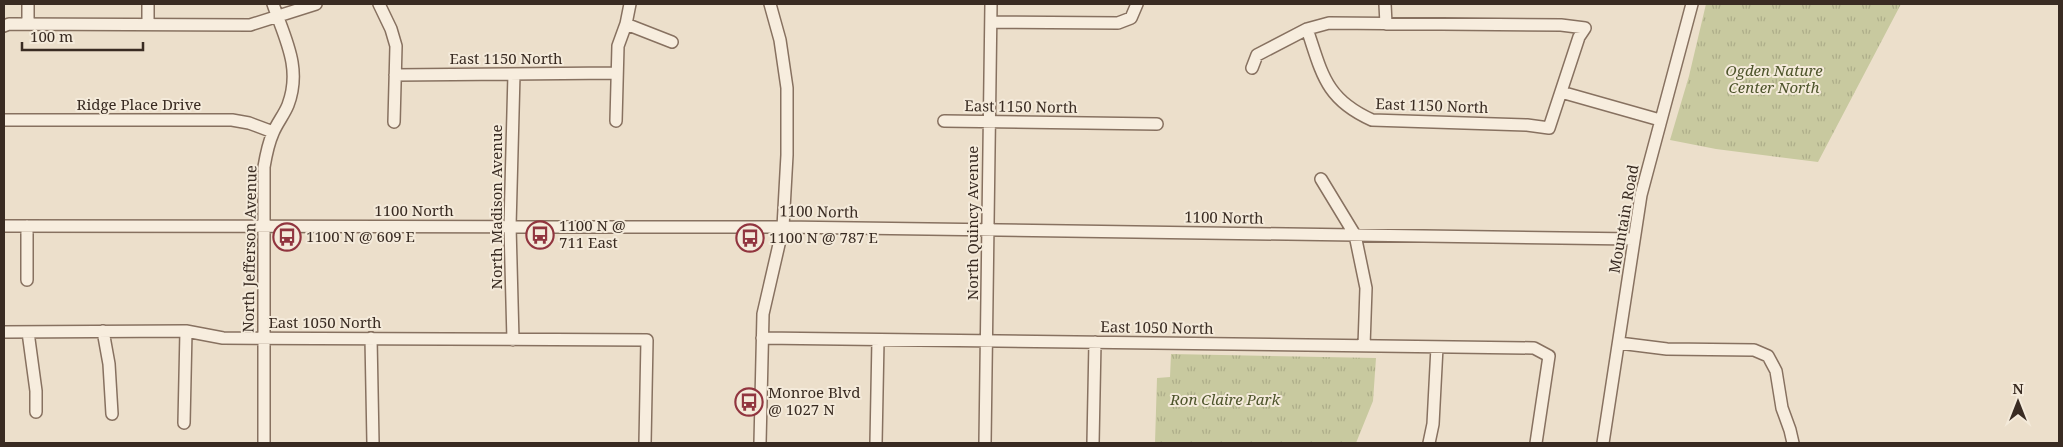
<svg xmlns="http://www.w3.org/2000/svg" width="2063" height="447" font-family="'Noto Serif',serif">
<style>
.park{fill:url(#park-tufts)}
.lines{fill:none;stroke-linecap:round;stroke-linejoin:round}
.minor-casing{stroke:#877160;stroke-width:14}
.minor{stroke:#f7edde;stroke-width:11}
.labels{text-anchor:middle;stroke-width:4;stroke-linejoin:round;paint-order:stroke}
.street-label{font-size:15px;fill:#392b22;stroke:#f4eada}
.park-label{font-size:15px;font-style:italic;fill:#4d542b;stroke:#f4eada}
.poi-label{font-size:15px;fill:#392b22;stroke:#f4eada;text-anchor:start}
</style>
<defs>
<pattern id="park-tufts" width="24" height="20" patternUnits="userSpaceOnUse" patternTransform="scale(1.25)"><rect width="24" height="20" fill="#c8c99f"/><path d="M3 7l-1-3M5 7V3M7 7l1-3M15 17l-1-3M17 17v-4M19 17l1-3" fill="none" stroke="#adad89"/></pattern>
</defs>
<rect width="100%" height="100%" fill="#ecdfcb"/>
<!-- park -->
<path class="park" d="M1706 4H1901L1818 162 1716 149 1670 140 1689 76Z
M1171 354 1376 358 1373 401 1356 443H1155L1157 378 1170 377Z"/>
<g class="lines">
<!-- minor casing -->
<g class="minor-casing">
<path id="minor" d="M28 4V24
M379 4 391 29 396 46 394 122
M1385 4 1386 24
M991 22 1118 23 1131 18 1137 4
M148 24V4
M626 24 672 42
M4 26 9 24 250 25 316 4
M1252 68 1257 55 1307 29 1329 23 1561 25 1585 28 1579 37 1549 128 1527 125 1372 120C1325 99 1322 73 1307 29
M395 75 616 73
M1561 92 1660 120
M4 120H232L249 123 273 132
M616 121 618 46 626 24 630 4
M944 121 1157 124
M1321 179 1355 235 1366 288 1364 346
M4 226 783 227 1634 239
M27 280V226
M103 331 109 364 112 414
M4 332 186 331 223 338 647 340 645 443
M28 332 36 391V412
M371 338 373 443
M762 338 1534 348 1549 356 1536 443
M513 340 510 226 514 74
M1619 343 1667 349 1754 350 1768 356 1776 371 1782 408 1790 430 1793 443
M184 423 186 331
M264 443V167C266 155 268 144 273 133 277 123 284 115 288 105 302 68 285 39 273 4
M760 443 763 314 783 227 787 155V88L780 40 770 4
M876 443 878 340
M985 443 991 4
M1093 443 1095 342
M1429 443 1433 424 1437 347
M1603 443 1641 195 1692 4"/>
</g>
<!-- minor -->
<use href="#minor" class="minor"/>
</g>
<!-- icons -->
<defs>
<g id="bus-ring" transform="scale(1.4375)"><circle r="9.5" fill="#f4eada" stroke="#91353f" stroke-width="1.5"/><path d="M-5-6H5V4H4V6H2V4H-2V6H-4V4H-5ZM-3.5-4V0h7V-4ZM-3.5 1.2v1.5H-2V1.2ZM2 1.2v1.5H3.5V1.2Z" fill="#91353f"/></g>
</defs>
<g fill-rule="evenodd">
<use href="#bus-ring" x="540" y="235"/>
<use href="#bus-ring" x="287" y="237"/>
<use href="#bus-ring" x="750" y="238"/>
<use href="#bus-ring" x="749" y="402"/>
</g>
<g class="labels">
<!-- street labels -->
<g class="street-label">
<text x="506" y="64">East 1150 North</text>
<text x="139" y="110">Ridge Place Drive</text>
<text transform="translate(1432 106) rotate(2)" y="5">East 1150 North</text>
<text transform="translate(1021 107) rotate(1)" y="5">East 1150 North</text>
<text transform="translate(497 207) rotate(-90)" y="5">North Madison Avenue</text>
<text x="414" y="216">1100 North</text>
<text transform="translate(819 212) rotate(1)" y="5">1100 North</text>
<text transform="translate(1224 218) rotate(1)" y="5">1100 North</text>
<text transform="translate(1624 219) rotate(-80)" y="5">Mountain Road</text>
<text transform="translate(973 223) rotate(-90)" y="5">North Quincy Avenue</text>
<text transform="translate(250 249) rotate(-89)" y="5">North Jefferson Avenue</text>
<text x="325" y="328">East 1050 North</text>
<text transform="translate(1157 328) rotate(1)" y="5">East 1050 North</text>
</g>
<!-- park labels -->
<g class="park-label">
<text x="1774" y="76">Ogden Nature<tspan x="1774" dy="17">Center North</tspan></text>
<text x="1225" y="405">Ron Claire Park</text>
</g>
<!-- poi labels -->
<g class="poi-label">
<text x="559" y="231">1100 N @<tspan x="559" dy="17">711 East</tspan></text>
<text x="306" y="242">1100 N @ 609 E</text>
<text x="769" y="243">1100 N @ 787 E</text>
<text x="768" y="398">Monroe Blvd<tspan x="768" dy="17">@ 1027 N</tspan></text>
</g>
</g>
<!-- border -->
<rect width="2063" height="447" fill="none" stroke="#392b22" stroke-width="10"/>
<!-- north arrow -->
<g transform="translate(2018 402)" stroke="#f4eada" stroke-width="4" paint-order="stroke">
<path d="M0-4L9 19L0 12L-9 19Z" fill="#392b22"/>
<text y="-8" font-size="14" font-weight="bold" text-anchor="middle" fill="#392b22">N</text>
</g>
<!-- scale -->
<path d="M22 42v8h121v-8" fill="none" stroke="#392b22" stroke-width="2.5"/>
<text x="30" y="42" font-size="15" fill="#392b22" stroke="#f4eada" stroke-width="4" paint-order="stroke">100 m</text>
</svg>
